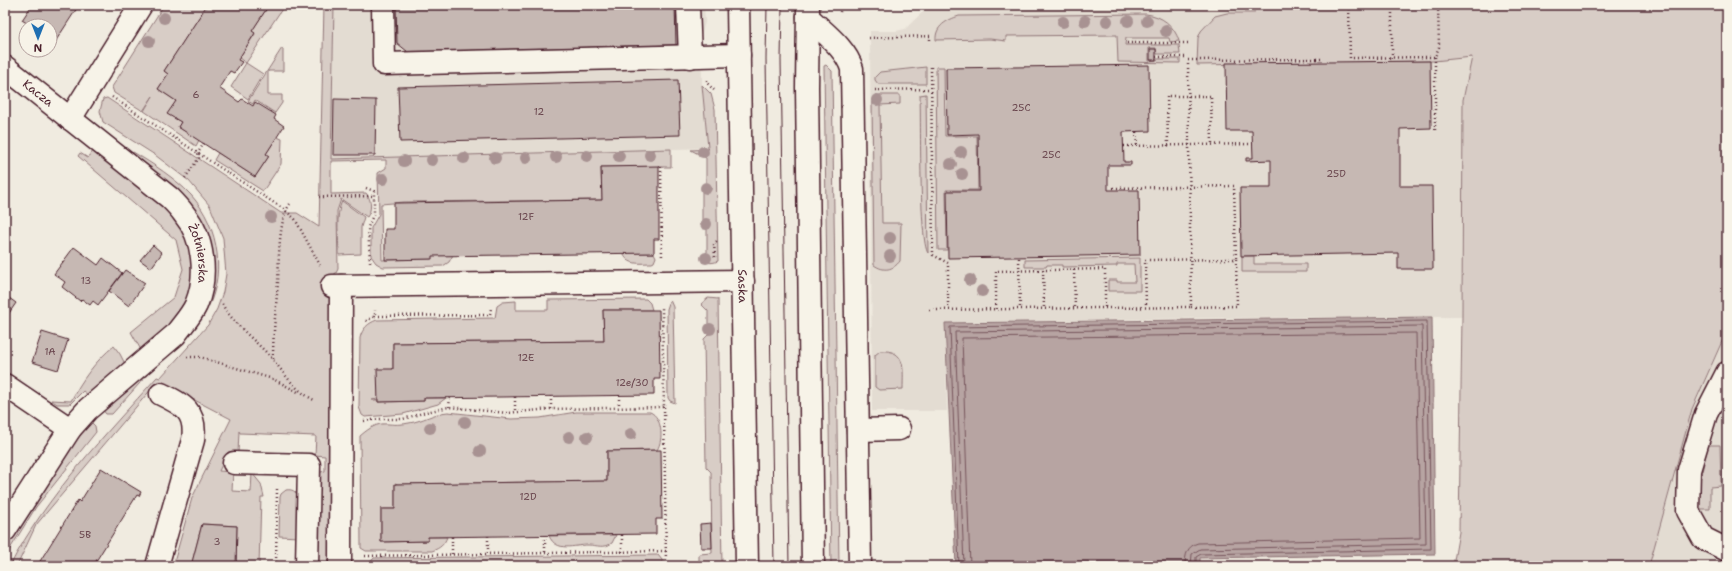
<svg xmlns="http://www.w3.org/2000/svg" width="1732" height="571" font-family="'Shantell Sans',sans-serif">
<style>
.built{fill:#e3dcd2}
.green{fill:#d8cdc6;stroke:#917678}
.water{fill:#b7a4a2;stroke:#8b6f72}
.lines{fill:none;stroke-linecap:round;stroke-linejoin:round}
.shore{stroke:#76545b;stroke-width:1}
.building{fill:#c6b8b3;stroke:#4a1f2b}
.minor-casing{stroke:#4a1f2b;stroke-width:25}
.path{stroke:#4a1f2b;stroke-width:2.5;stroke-dasharray:1 3;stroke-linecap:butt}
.minor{stroke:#f7f3e8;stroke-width:22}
.tram{stroke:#4a1f2b;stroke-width:1}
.tree{fill:#a89292}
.labels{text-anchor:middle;stroke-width:3.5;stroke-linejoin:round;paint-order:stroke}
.number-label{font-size:10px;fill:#69454d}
.street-label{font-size:12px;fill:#4a1f2b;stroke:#f7f3e8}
</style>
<rect width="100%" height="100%" fill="#f0ebe0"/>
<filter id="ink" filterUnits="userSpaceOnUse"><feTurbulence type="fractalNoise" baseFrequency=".025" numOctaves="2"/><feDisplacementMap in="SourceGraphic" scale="8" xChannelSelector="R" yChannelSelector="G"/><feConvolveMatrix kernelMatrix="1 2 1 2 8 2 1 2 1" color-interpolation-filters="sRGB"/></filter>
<g filter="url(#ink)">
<!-- built -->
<path class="built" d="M334 5H704L705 22 701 36 702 85 708 148 331 159Z
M930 5H1484L1463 100 1462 317 1201 318 945 323 947 411H872L870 31H896L905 29Z
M1727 330V566H1649L1692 409Z"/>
<!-- green -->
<path class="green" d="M164 5H207L164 71 168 74 158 89 176 101 168 114 181 122 178 127 199 140 196 146 144 111 153 96 143 111 114 93 112 87Z
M269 5H276L282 9 246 63 239 58 255 34 252 31Z
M324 5H334L331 159 671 149V167H601L602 200 404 202 381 204 382 260 431 259V255H453L449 262 443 266 383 267 376 263 371 256V228L379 214 378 173 386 168V160L331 161V194L366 193C372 200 372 210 367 217L341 199 337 211 338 269 336 273 333 275 332 286 329 566H318L319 475 321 472 325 471V456L315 455 316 436 240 433 239 431 238 453 228 452 219 471 233 472 232 491 251 492 252 473 261 484 264 497H261L259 566H236L237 526 202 524 191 566H173L192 498 231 419 158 381 36 525 17 566H10C45 497 106 434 157 377L160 378 208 325 217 309 223 292 226 274 223 238 210 206 189 181 155 155 103 122 100 111 103 99 107 98 281 213H297L319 227Z
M1254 5H1727V330L1692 409 1649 566H1453L1459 532 1462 317 1463 100 1472 57 1434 61 1197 65 1198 38 1201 31 1215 16 1227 13H1254Z
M1146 14C1162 16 1174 25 1179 41L1170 42 1169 38H1126L1125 45H1179L1180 54H1157L1156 48H1149V61L1157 60V59H1180V63L1118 62 1117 35 1006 36V41L990 39 936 40C935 26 947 20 959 16Z
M282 48 283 50V71H268V95H282V103L275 113 255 100 253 104 248 101Z
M246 63 263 74 248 99 231 87Z
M826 65 832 71 839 566H831L824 66Z
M926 67V84H878L875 80V77L880 72Z
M936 67H944L945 136H977L978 190H946L947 250H938Z
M702 85 711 94 715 109 718 261C711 264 706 263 701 258L707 252V227L702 223V186L706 182V158L691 150 709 149 708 148Z
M926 94 928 253C919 241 921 118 920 95Z
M875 95H900V104L880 105 882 223H901L900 261C893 270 884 272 874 265L872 99Z
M277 137 282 139 281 164 263 191 214 160 218 153 255 177 269 156 266 154Z
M93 151 162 203 178 219 189 240 194 272 187 302 167 330 141 350 131 332 174 297 183 269 176 240 78 156 80 153 88 158Z
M133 152C153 164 175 178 191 195 220 227 227 278 204 315 195 330 181 343 169 356L168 354 212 272 130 155Z
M342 201 364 217 361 227V254L339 255C339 238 335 216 342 201Z
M623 253H654L656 257 654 262 652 263C640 263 628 266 623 253Z
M1242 256H1254V264H1306V272H1242Z
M1140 258V291H1108V280H1117V282H1135L1134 264H1117V266L1062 267V265H1047L1046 267H1025V260Z
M708 298 718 299 722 566H699V554L712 553 711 472 706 467 704 339 708 335V311L701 304Z
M646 299 650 303 652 310H603L604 341 393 343V369L378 399 372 400H378V402L424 401V398H446L438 404 403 414 365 417 362 415 359 407 360 338C362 329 368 323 377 320L495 318 497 306 503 302 516 301V310H548V300Z
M670 300 673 307 675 403 670 401 668 398 667 309Z
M114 346 120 354 125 364 89 396 83 391 70 404H57L51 400 71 401C81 381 96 360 114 346Z
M880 351C907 349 903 370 903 389L879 390 875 387V355Z
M146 372 148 374 112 414H106L102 409Z
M448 412 511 419 540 418 576 412H650C662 417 664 439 657 450L607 451V481L398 484 395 483V509H381V542L428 541V537H447C444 545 440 548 432 551H366L361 548V545L360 436C383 416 385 428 409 423 423 421 434 413 448 412Z
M90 421 95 426 96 432 36 507 5 557V549L20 524 69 448Z
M1708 445H1720L1721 486 1710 487V509H1696L1697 494Z
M286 490C292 489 296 491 298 497V537L279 536 280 497 281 494Z
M616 535 612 543C604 549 597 545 588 545 574 545 557 553 549 536Z
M658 555 662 560 663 566H367L374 558Z"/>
<!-- water -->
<path class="water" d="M1432 317 1435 554 1200 558V566H956L945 323Z"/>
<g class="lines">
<!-- shore -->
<path class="shore" d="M959 566 950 327 1427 321 1431 549 1201 554 1196 557V566
M964 566 955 332 1422 326 1426 544 1200 549 1192 554 1191 566
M970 566 962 338 1416 333 1420 538 1198 543C1187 546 1185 555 1185 566"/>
</g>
<!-- building -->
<path class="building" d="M32 5H79L55 42 50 38V26H31L22 20Z
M207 5H269L252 31 255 33 238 60 242 62 234 73 230 71 219 88 239 102 242 99 253 106 255 102 276 115 274 119 284 126 266 154 269 156 255 177 178 127 181 122 167 114 176 101 158 89 168 74 164 71Z
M396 5H675L676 45 408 52 397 43Z
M1150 49H1156V60H1150Z
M1430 61 1431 128 1400 129V186H1432L1433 269H1398V253L1241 256 1240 188H1271V160L1246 161V158H1253L1252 131H1227L1226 63Z
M1149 65 1150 131 1123 132 1124 162H1131V165H1108V190H1139L1140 255 948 258 947 191H979L978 134 947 135 946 68Z
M678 80 680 135 400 142 398 87Z
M334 99 376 100 375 155H333Z
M659 166V239H654V253L432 256V259L385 260V229H394V203L602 200 601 167Z
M153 245 162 253 151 268 140 260Z
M74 247 98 265 103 258 122 273 98 305 93 301 90 305 82 299 80 301 62 287 65 282 54 274Z
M125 270 145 283 129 306 109 291Z
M5 295 16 303 5 319Z
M603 310H659L660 379H654V395L424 398V401L378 402 377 369H393V343L604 341Z
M42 332 68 340 58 370 32 362Z
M1724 420H1727V535H1723Z
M661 450 662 519H656V534L428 537V541L381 542V509H395V484L607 481V451Z
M101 468 141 492 139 496 137 495 93 566H37L78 500 80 502Z
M711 523 712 548H701L700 524Z
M202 524 237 526 236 566H191Z"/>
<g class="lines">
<!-- minor casing -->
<g class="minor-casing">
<g id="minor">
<path d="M383 5 384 64 739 55"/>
<path d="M688 5 690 57"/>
<path id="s1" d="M738 5 747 566"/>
<path d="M808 9 807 87 813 566"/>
<path d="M808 17C823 32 846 48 852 69L860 566"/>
<path id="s2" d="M5 67 170 198C175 203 180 208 184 214 204 238 208 276 196 305 191 316 182 325 175 335L88 409 70 429 5 530"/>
<path d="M70 119 141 5"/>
<path d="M332 286 743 281"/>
<path d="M1727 373 1706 414 1689 470 1688 511 1703 538 1727 550"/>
<path d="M5 385 70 429"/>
<path d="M858 430 899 429"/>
<path d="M234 463 309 465 307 566"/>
<path d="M157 566 193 440C197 412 184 405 161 394"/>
<path d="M340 566 341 286"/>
</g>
</g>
<!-- path -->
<path class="path" d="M1349 5 1350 58 1435 57 1439 47 1438 5
M1392 5V58
M840 12 841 5
M869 38 930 36V40
M1127 43H1188
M1156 57H1188
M1435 57V133
M1188 60 1321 59
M931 67 933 255 948 263V310
M707 80V83L714 90
M875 90 931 89
M112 97 285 210 295 219 320 265
M1136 132 1137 146
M1124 146 1253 144
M1168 146 1167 96H1211L1212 145
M661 167 662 259
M185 178 199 158 198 153 204 143
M366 188 374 191V213L368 227 370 262
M1113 188 1234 186 1236 259 1145 260 1146 307
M319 197 374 196
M715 257 714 244 717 241
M1019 258 1020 309
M1043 270 1044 309
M1074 270 1075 308
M222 304C233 323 252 338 268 354 285 373 293 390 316 401
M1191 307 1237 306 1236 259
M996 309V271L1105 269V308
M929 310 1191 307 1188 64
M375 316 490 315 491 308
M366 321 375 316V310
M187 357H200L273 379 298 392
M273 359C273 333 276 308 278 282 279 263 278 219 290 204
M619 395V407
M551 396V409
M515 397V412
M449 407 450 397
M664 407 666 566
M364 421 379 419H403L426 412 449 407 507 413 551 409 664 407 662 306
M545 535V553
M622 535V552
M488 536V554
M452 537V555
M365 556 666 551
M276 566 277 489"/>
<!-- minor -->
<use href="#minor" class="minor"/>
<!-- tram -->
<path class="tram" d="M767 5 766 59 774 566
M782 5 781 60 789 566"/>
</g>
<!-- trees -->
<g class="tree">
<circle cx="164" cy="18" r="6"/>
<circle cx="1085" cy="21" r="6"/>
<circle cx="1107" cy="21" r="6"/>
<circle cx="1128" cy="21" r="6"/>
<circle cx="1147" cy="21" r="6"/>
<circle cx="1063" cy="22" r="6"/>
<circle cx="1166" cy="31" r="6"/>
<circle cx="149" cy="41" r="6"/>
<circle cx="877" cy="100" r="6"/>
<circle cx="703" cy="152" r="6"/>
<circle cx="961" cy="152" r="6"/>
<circle cx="650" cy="155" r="6"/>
<circle cx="587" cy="156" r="6"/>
<circle cx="619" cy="156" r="6"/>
<circle cx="556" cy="157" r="6"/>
<circle cx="464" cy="158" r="6"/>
<circle cx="495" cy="158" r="6"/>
<circle cx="526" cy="158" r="6"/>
<circle cx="432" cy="160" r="6"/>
<circle cx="404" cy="161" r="6"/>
<circle cx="951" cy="164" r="6"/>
<circle cx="962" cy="174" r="6"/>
<circle cx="383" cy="179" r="6"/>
<circle cx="706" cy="188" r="6"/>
<circle cx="271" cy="217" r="6"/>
<circle cx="706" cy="224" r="6"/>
<circle cx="890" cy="238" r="6"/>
<circle cx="890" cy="256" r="6"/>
<circle cx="706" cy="258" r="6"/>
<circle cx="970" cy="280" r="6"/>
<circle cx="982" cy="291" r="6"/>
<circle cx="710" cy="329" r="6"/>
<circle cx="465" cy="422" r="6"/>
<circle cx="430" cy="428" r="6"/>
<circle cx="631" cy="434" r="6"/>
<circle cx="569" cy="437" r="6"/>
<circle cx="587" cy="437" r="6"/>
<circle cx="480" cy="451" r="6"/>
</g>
</g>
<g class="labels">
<!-- number labels -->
<g class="number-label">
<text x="196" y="98">6</text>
<text x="1021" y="111">25C</text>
<text x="539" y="115">12</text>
<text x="1051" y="158">25C</text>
<text x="1336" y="177">25D</text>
<text x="526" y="220">12F</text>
<text x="86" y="284">13</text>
<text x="50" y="355">1A</text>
<text x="526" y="361">12E</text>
<text x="632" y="386">12e/30</text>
<text x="528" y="500">12D</text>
<text x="85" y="538">5B</text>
<text x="217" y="545">3</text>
</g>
<!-- street labels -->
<g class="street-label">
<text dy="4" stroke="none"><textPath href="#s2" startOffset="42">Kacza</textPath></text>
<text dy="4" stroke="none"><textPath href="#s2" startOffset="275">Żołnierska</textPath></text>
<text dy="4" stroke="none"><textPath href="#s1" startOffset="281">Saska</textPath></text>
</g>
</g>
<!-- margin -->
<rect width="1732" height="571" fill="none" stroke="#f7f3e8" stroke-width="20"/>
<rect x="10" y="10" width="1712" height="551" fill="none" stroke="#4a1f2b" stroke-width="1.5" filter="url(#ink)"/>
<!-- north arrow -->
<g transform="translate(38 38) rotate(180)"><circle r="19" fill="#f7f3e8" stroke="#b29e9c"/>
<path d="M0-3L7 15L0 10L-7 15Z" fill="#1f6fb2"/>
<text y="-6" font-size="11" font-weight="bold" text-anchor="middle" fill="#4a1f2b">N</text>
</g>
</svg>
